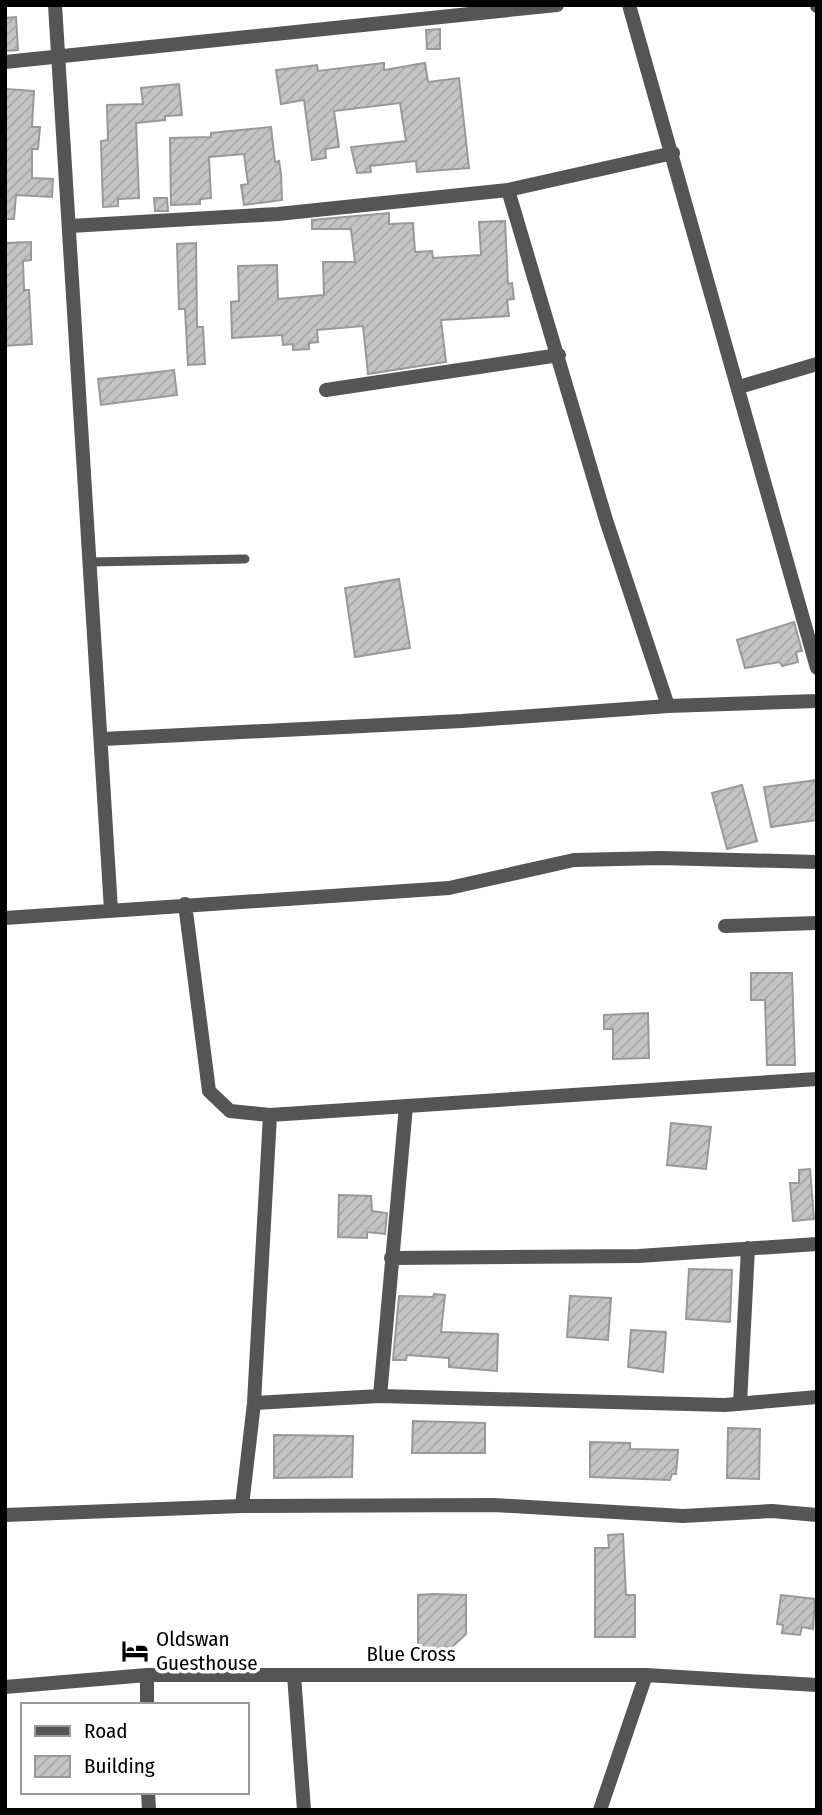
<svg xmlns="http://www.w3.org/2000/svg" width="822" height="1815" font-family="'Fira Sans Condensed',sans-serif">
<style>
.building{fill:url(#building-hatch);stroke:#999;stroke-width:2}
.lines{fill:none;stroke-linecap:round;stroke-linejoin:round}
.lane{stroke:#555;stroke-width:9}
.street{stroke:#555;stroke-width:14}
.labels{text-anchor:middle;stroke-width:7;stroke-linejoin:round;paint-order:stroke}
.poi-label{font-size:21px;fill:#000;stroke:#fff;text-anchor:start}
.street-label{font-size:21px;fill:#000;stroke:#fff}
</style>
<defs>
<pattern id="building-hatch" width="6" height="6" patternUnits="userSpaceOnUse" patternTransform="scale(1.75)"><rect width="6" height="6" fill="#c4c4c4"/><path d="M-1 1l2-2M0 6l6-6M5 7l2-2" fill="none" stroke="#a7a7a7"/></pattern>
</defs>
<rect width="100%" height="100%" fill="#fff"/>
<!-- building -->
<path class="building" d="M16 17 18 50 5 51V18Z
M440 29V49H427L426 30Z
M384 63V70L425 63 428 82 459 78 469 168 417 172 416 161 370 166 371 172 357 173 351 147 406 141 400 103 334 111 339 147 325 149 326 158 312 160 304 100 281 104 276 70 317 65 318 71Z
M179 84 182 115 165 116V120L136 123 139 198 118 199V206L103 207 101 141 108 140 107 105 143 104 141 88Z
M5 89 34 91 32 127H40L38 149H32V178L53 179 52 197 16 195 14 219H5Z
M271 127 275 162 279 161 281 174 282 200 244 205 241 185 248 184 244 154 209 157 211 198 200 199V204L171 205 170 138 211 137V133Z
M154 198H167L168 211H155Z
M389 213V224L413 223 415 252 432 251 433 258 481 255 479 222 505 221 508 284 512 283 514 299 507 300 509 316 441 320 446 362 368 374 363 326 317 330 318 342 309 343V349L293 350V344L283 345 282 335 232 338 231 302 239 301 238 266 277 265 278 299 324 295 323 262H355L351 229H312V220Z
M31 242V260L23 261 24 290H29L32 344 5 346V243Z
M196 243 197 327H203L205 364 188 365 185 309H179L177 244Z
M174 370 177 395 101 405 98 379Z
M399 579 410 648 355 657 345 588Z
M794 622 802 651 796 652 798 662 782 666 780 662 745 668 737 640Z
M817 780V820L771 827 764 787Z
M742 785 757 841 727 849 712 793Z
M751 973H792L795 1065H767L765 1000H751Z
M648 1013 649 1058 613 1059V1029H604V1015Z
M671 1123 711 1127 706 1169 667 1165Z
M810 1169 814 1219 793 1221 790 1183H799V1170Z
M339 1195 371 1196 372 1211 387 1213 385 1234 367 1232V1238L338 1237Z
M689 1269 732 1270 730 1322 686 1319Z
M434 1294 445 1295 441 1332 498 1334 497 1371 449 1367V1358L407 1355 406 1360H393L399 1296 433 1297Z
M570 1296 611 1298 608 1340 567 1337Z
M631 1330 666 1332 663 1372 628 1367Z
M413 1421 485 1423V1453H412Z
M728 1428 760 1429 759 1479 727 1478Z
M274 1435 353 1436 352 1477 274 1478Z
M590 1442 630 1443V1449L678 1450 676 1474H672L670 1480 590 1477Z
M623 1534 626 1595H635V1637H595V1548H609L608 1535Z
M433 1594 466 1595V1634L452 1647H439L438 1651 418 1647V1595Z
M781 1595 815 1599 813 1629 802 1627 800 1635 782 1633 783 1625 777 1624Z"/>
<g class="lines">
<!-- lane -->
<path class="lane" d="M90 562 245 559"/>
<!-- street -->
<path class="street" d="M55 5 111 910
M629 5 817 668
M817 5V6
M5 62 557 5
M508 190 606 520 668 706
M70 226 278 214 508 190 673 153
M739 387 817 364
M326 390 559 355
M103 739 462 721 668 706 817 701
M185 904 209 1091 230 1111 270 1115 817 1079
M5 918 449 888 574 860 661 858 817 862
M725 926 817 923
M391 1258 639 1256 817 1244
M380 1396 406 1106
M254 1403 380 1396 725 1405 817 1397
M740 1404 748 1248
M242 1506 254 1403 270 1115
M5 1515 242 1506 494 1505 683 1516 772 1511 817 1515
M147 1675V1705
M294 1675 304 1810
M5 1687 147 1675H646L817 1685
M148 1792 149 1810
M600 1810 646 1675"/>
</g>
<!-- icons -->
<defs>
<g id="hotel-bare" transform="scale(2.1)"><path d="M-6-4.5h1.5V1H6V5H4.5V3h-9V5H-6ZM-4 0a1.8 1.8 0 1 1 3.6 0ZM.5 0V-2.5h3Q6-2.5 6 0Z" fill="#000" stroke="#fff" stroke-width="2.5" paint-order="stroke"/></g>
</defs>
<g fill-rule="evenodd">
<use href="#hotel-bare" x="135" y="1651"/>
</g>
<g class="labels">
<!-- poi labels -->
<g class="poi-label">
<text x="156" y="1646">Oldswan<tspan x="156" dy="24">Guesthouse</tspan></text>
</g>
<!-- street labels -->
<g class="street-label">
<text x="411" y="1661">Blue Cross</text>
</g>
</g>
<!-- border -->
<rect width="822" height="1815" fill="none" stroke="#000000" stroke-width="14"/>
<!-- legend -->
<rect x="21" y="1703" width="228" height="91" fill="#ffffff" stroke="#999999" stroke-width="2"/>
<rect x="35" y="1726" width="35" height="10" fill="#555555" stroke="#999999" stroke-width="2"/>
<text x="84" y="1738" font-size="21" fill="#000000">Road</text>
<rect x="35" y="1756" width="35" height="21" fill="url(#building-hatch)" stroke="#999999" stroke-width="2"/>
<text x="84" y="1773" font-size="21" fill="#000000">Building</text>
</svg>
